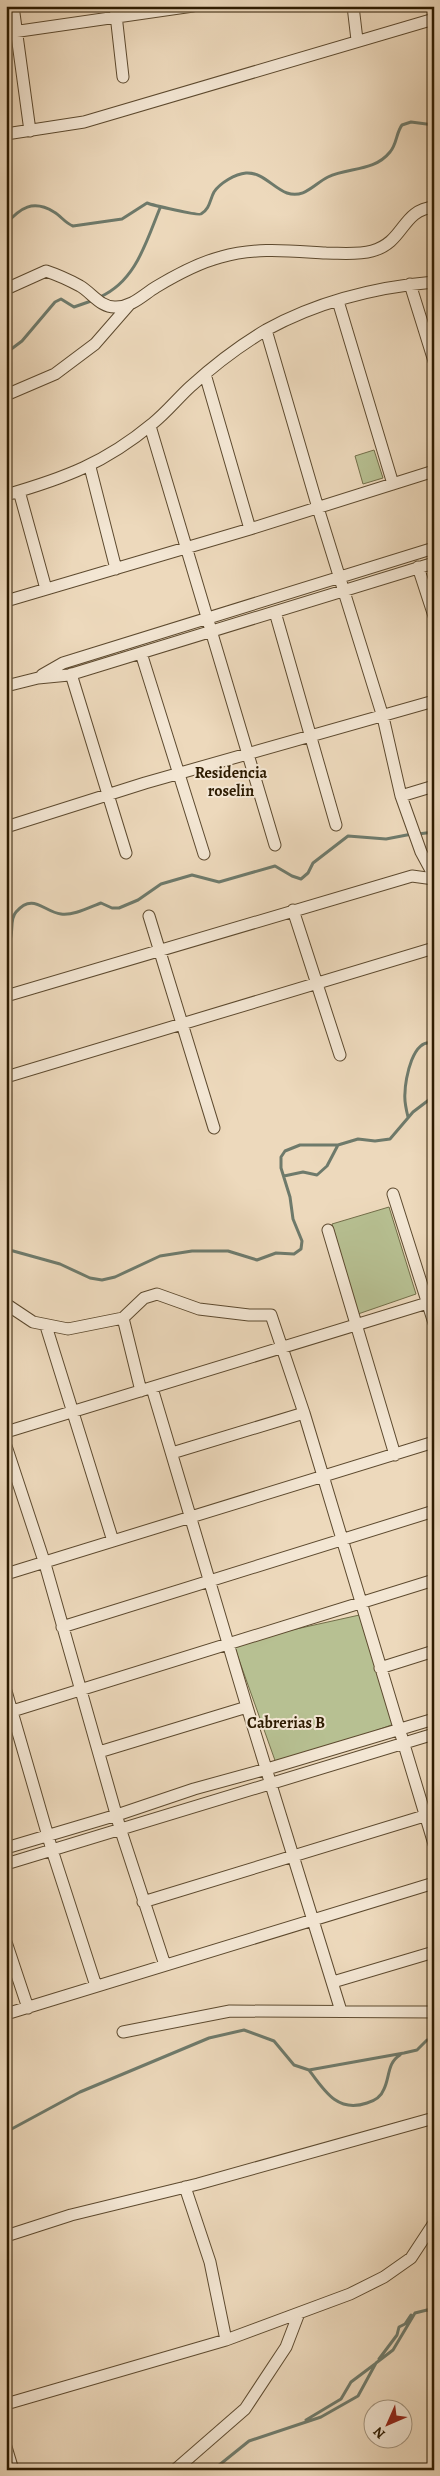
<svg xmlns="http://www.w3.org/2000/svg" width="440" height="2476" font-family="Alegreya,serif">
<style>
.green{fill:#b7c092;stroke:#726e49}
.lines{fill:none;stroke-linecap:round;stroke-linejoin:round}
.stream{stroke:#6e7a6b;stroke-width:3}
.street-casing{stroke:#5d4a2f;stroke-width:13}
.street{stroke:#f3e6d3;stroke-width:11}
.labels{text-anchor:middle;stroke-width:4;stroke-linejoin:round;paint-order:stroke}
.neighbourhood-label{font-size:16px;font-weight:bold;fill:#2d1b00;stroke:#f3e6d3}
</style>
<rect width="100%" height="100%" fill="#edd9bc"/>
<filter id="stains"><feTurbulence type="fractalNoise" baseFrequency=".004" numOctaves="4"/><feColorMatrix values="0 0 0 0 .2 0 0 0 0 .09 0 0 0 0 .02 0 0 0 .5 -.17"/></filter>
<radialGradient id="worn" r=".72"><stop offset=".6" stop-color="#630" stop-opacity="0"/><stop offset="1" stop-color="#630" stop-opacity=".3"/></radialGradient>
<!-- green -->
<path class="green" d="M374 450 383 478 363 484 355 456Z
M389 1207 416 1294 358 1314 332 1224Z
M364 1614 397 1723 277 1766 233 1643Z"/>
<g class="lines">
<!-- stream -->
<path class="stream" d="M6 224C20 208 33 199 54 212 61 216 65 223 73 226L122 219 147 203C152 205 199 216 201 214 210 209 210 199 214 192 220 183 235 174 246 173 263 172 273 188 287 193 304 199 314 184 328 177 348 167 374 172 390 152 397 144 396 133 402 125L411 122 434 125
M100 297C136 281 146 242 160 208
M6 353 22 341 55 302 61 299 74 307 94 300
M418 834 434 832
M6 947C16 935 8 921 16 912 33 892 44 912 61 914 73 916 90 907 101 903L112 908H119L138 900 161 884 192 875 219 882 275 866 292 876 301 879 308 873 313 863 348 836 386 839 412 834
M408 1117C406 1109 404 1101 405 1093 405 1080 413 1035 434 1044
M284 1176 303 1172 317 1175 327 1166 338 1145
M6 1249 60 1264 90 1278 102 1280 115 1277 160 1256 192 1251H228L257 1260 276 1253 294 1254 301 1249 302 1241 293 1219 290 1197 281 1168V1157L285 1151 300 1145H338L358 1139 375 1141 390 1139 413 1112 434 1096
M309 2070C325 2092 338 2113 367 2103 374 2101 381 2097 384 2089 390 2077 387 2063 400 2055
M6 2132 80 2092 209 2038 244 2030 274 2041 294 2065 309 2070 404 2053 417 2050 427 2040H434
M427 2310 434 2308
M379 2359 397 2335 399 2327 405 2324 411 2315
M306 2420 341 2399 351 2382 375 2364
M213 2470 249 2441 321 2417 358 2396 376 2363 393 2350 415 2313 427 2310 434 2314"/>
<!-- street casing -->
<g class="street-casing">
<path id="street" d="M13 6 30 131
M115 6 123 77
M353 6 357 40
M6 33 193 6
M6 134 84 122 434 19
M410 284 434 361
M6 289 46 271C58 275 69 280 80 286 92 293 101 308 116 307 132 307 143 295 156 287 176 275 198 263 221 257 256 247 290 251 326 253 341 253 357 255 372 251 405 242 401 210 434 207
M338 301 393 484
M266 330 318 508 383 717 401 796 421 852 434 876
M205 374 250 529
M6 395 55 374 95 344 129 305
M150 426 275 845
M90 467 116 569
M19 491 46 589
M6 495C65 478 105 463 152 424 166 413 177 399 190 387 213 366 239 346 266 330 317 302 377 287 434 282
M418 567 434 616
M6 601 250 529 434 471
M275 612 336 825
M141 653 204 854
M71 674 126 853
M42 675 63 663 434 548
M6 686 38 678 69 675 434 563
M401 796 434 786
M6 827 145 783 434 701
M293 910 340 1055
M149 916 214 1128
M6 996 412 876 434 879
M6 1077 434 948
M393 1194 434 1323
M328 1230 395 1455
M6 1304 33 1322 68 1329 123 1318 144 1298 157 1294 199 1309 249 1315H271L304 1413 434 1844
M123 1318 141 1391
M46 1326 113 1541
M152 1388 247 1707 341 2011
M6 1432 434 1301
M6 1446 45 1564 120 1828 165 1965
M172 1453 304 1413
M6 1574 434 1442
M62 1627 434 1511
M380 1668 434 1651
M6 1691 52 1850 96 1986
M6 1713 434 1580
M99 1752 247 1707
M6 1848 117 1815 194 1789 267 1769 434 1719
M6 1864 434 1734
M143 1902 434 1813
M6 1942 28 2008
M333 1982 434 1952
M6 2014 434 1883
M123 2032 230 2011 434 2012
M185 2187 210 2262 226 2340
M6 2236 71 2215 198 2184 434 2118
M6 2404 226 2340 350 2294 384 2277 411 2258 434 2223
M6 2447 13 2470
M175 2470 245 2409 286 2347 299 2313"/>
</g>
<!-- street -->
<use href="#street" class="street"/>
</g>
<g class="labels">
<!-- neighbourhood labels -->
<g class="neighbourhood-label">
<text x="231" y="778">Residencia<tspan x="231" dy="18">roselin</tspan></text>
<text x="286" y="1728">Cabrerias B</text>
</g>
</g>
<!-- margin -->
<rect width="440" height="2476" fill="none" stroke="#edd9bc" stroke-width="25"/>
<rect x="8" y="8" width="425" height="2461" fill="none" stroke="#2d1b00" stroke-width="2.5"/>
<rect x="12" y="12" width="415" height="2451" fill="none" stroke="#2d1b00"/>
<!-- north arrow -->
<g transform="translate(388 2424) rotate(225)"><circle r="24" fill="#f3e6d3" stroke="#a4957f"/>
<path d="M0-4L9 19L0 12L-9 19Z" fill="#8f2418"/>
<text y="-8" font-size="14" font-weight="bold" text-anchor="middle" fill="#2d1b00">N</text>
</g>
<rect width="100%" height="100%" filter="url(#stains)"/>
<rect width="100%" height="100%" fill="url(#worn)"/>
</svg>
